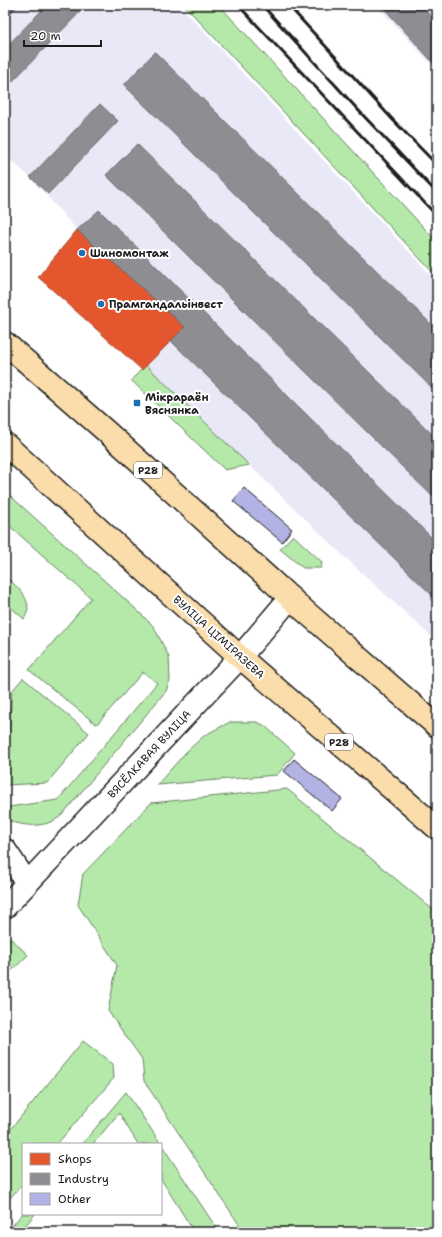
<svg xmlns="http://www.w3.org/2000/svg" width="442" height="1237" font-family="'Shantell Sans',sans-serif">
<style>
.built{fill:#e8e8f7}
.green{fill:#b5e9aa;stroke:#688263}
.shops{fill:#e4572e;stroke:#a84529}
.industry{fill:#8d8d92;stroke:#6b6b6f}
.building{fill:#b2b3e4;stroke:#1c1c1c}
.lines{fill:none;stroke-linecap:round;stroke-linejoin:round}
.minor-casing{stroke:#1c1c1c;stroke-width:25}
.major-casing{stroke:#1c1c1c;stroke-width:25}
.minor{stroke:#fff;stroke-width:22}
.major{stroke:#faddab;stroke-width:22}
.rail{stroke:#1c1c1c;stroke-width:3}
.poi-dot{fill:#1f6fb2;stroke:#fff;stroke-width:1.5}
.labels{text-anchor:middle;stroke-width:4;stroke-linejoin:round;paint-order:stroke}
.shield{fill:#fff;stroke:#606060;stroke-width:1}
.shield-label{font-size:10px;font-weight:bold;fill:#1c1c1c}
.poi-label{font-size:11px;font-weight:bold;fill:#1c1c1c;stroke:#fff;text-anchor:start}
.street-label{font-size:11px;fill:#1c1c1c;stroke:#fff}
</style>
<rect width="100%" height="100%" fill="#fff"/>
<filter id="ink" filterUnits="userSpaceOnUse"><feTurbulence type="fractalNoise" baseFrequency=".025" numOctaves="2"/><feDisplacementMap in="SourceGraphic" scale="8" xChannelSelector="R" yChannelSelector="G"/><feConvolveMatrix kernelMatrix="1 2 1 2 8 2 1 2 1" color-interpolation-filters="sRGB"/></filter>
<g filter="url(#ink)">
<!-- built -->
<path class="built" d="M5 5H179L437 282V642L348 560 146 366 142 370 38 277 77 230 30 177 5 155Z
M376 5H437V70Z"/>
<!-- green -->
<path class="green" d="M184 5H219L437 242V277Z
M146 365 249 465 225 470 131 380Z
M5 491 138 611 154 627 169 657 170 680 166 691 62 815C46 829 23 827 5 819L8 807 58 800 157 683 143 672 98 723 96 724 29 670 91 598 5 522Z
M293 535 322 562 321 568H303L280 549Z
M5 576C17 587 36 601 24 619L5 602Z
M23 678 89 733 47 783 5 785 12 691Z
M230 722H257L265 726 295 753 277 775 157 785 186 752 205 735Z
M287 789 437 913V1232H244L144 1081 142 1059 108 1011 117 965 78 905 83 874 151 803Z
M10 938 28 955 5 977V944Z
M83 1041 113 1064 114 1078 57 1144H23V1183L5 1204V1136Z
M126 1092 161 1144H138L119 1113 93 1144H82Z
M161 1144 219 1232H194L161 1179Z
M23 1213V1214H35L20 1232H7Z"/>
<!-- shops -->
<path class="shops" d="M77 230 185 327 142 370 38 277Z"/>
<!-- industry -->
<path class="industry" d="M5 5H18L5 19Z
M47 5H74L81 11 5 89V48Z
M381 5H421L437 23V67Z
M155 52 437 330V393L124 85Z
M100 104 118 121 48 194 30 177Z
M137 144 437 439V501L106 175Z
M99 210 437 543V600L171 341 185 327 77 230Z"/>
<!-- building -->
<path class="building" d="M244 488 292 529 282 542 233 501Z
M294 759 342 799 332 811 284 771Z"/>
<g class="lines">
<!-- minor casing -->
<g class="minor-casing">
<path id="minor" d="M5 850 27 883
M5 907 240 657 290 598"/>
</g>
<!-- major casing -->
<g class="major-casing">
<path id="major" d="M5 343 108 433 306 612 437 726
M5 444 240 657 437 828"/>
</g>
<!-- minor -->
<use href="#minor" class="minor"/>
<!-- major -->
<use href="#major" class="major"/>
<!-- rail -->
<path class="rail" d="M238 5 437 216
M262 5 360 112 437 193
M288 5 393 120 437 165"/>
</g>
</g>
<!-- markers -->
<g class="poi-dot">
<circle cx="82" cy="253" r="4"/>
<circle cx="101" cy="304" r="4"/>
<rect x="133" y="399" width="8" height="8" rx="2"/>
</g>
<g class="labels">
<!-- shield labels -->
<g class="shield">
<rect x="134" y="462" width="28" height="16" rx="3"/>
<rect x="325" y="734" width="28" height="16" rx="3"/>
</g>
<g class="shield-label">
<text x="148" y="474">Р28</text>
<text x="339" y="746">Р28</text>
</g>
<!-- poi labels -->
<g class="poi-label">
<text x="90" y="257">Шиномонтаж</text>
<text x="109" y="308">Прамгандальінвест</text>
<text x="145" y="401">Мікрараён<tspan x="145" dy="13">Вяснянка</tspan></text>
</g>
<!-- street labels -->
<g class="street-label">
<text transform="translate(219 637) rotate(42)" y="4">ВУЛІЦА ЦІМІРАЗЕВА</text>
<text transform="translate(149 754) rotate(-47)" y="4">ВЯСЁЛКАВАЯ ВУЛІЦА</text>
</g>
</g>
<!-- margin -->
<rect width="442" height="1237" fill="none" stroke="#fff" stroke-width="20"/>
<rect x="10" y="10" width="422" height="1217" fill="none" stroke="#1c1c1c" stroke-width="1.5" filter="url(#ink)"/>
<!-- legend -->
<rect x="22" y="1143" width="140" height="72" fill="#ffffff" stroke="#a4a4a4"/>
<rect x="30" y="1153" width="20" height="12" fill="#e4572e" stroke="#a4a4a4"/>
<text x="58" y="1163" font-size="12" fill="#1c1c1c">Shops</text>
<rect x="30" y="1173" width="20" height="12" fill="#8d8d92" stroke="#a4a4a4"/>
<text x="58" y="1183" font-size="12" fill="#1c1c1c">Industry</text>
<rect x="30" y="1193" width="20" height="12" fill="#b2b3e4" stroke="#a4a4a4"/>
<text x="58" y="1203" font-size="12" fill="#1c1c1c">Other</text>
<!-- scale -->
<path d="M24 40v6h77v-6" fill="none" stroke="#1c1c1c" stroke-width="2"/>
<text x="30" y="40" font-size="12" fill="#1c1c1c" stroke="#ffffff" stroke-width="3" paint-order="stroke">20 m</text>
</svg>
